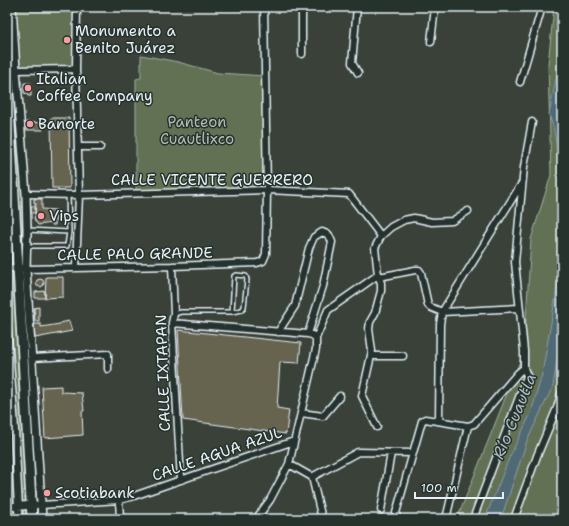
<svg xmlns="http://www.w3.org/2000/svg" width="569" height="526" font-family="'Shantell Sans',sans-serif">
<style>
.green{fill:#627052;stroke:#a5b0a5}
.water{fill:#4f6974;stroke:#8c9fa9}
.building{fill:#666350;stroke:#e8f1f8}
.lines{fill:none;stroke-linecap:round;stroke-linejoin:round}
.service-casing{stroke:#e8f1f8;stroke-width:6}
.minor-casing{stroke:#e8f1f8;stroke-width:9}
.tertiary-casing{stroke:#e8f1f8;stroke-width:10}
.primary-casing{stroke:#e8f1f8;stroke-width:12}
.service{stroke:#26332d;stroke-width:3}
.minor{stroke:#26332d;stroke-width:6}
.tertiary{stroke:#26332d;stroke-width:7}
.primary{stroke:#26332d;stroke-width:9}
.poi-dot{fill:#ff9aa2;stroke:#26332d;stroke-width:1.5}
.labels{text-anchor:middle;stroke-width:3;stroke-linejoin:round;paint-order:stroke}
.poi-label{font-size:15px;fill:#e8f1f8;stroke:#26332d;text-anchor:start}
.park-label{font-size:15px;fill:#b2bdb6;stroke:#26332d}
.street-label{font-size:15px;fill:#e8f1f8;stroke:#26332d}
.water-label{font-size:16px;font-style:italic;fill:#abbbc3;stroke:#26332d}
</style>
<rect width="100%" height="100%" fill="#394138"/>
<filter id="ink" filterUnits="userSpaceOnUse"><feTurbulence type="fractalNoise" baseFrequency=".025" numOctaves="2"/><feDisplacementMap in="SourceGraphic" scale="8" xChannelSelector="R" yChannelSelector="G"/><feConvolveMatrix kernelMatrix="1 2 1 2 8 2 1 2 1" color-interpolation-filters="sRGB"/></filter>
<g filter="url(#ink)">
<!-- green -->
<path class="green" d="M7 7H77L76 69 16 70 42 519H32L7 71Z
M554 7H562V519H457L524 351 531 239 551 175 548 64Z
M141 55 178 62 218 73 265 76 267 190 136 194V79L141 78Z
M7 176 26 519H19L7 330Z"/>
<!-- water -->
<path class="water" d="M562 52V175L553 126 549 115 555 84Z
M562 260V329L553 386 527 441 501 519H485L509 458 531 413 542 374Z"/>
<!-- building -->
<path class="building" d="M24 83H31V96H28L27 94 24 93Z
M51 118H69L70 188H52Z
M26 122 43 123V130H26Z
M34 199H42V209L56 210 55 225H52V223L38 225 35 221 34 217H35L36 203H34Z
M31 206H35V213H31Z
M46 277H63V297L45 298Z
M36 283a4 4 0 1 1 8 0a4 4 0 1 1-8 0Z
M45 291V298H35V292Z
M39 307V321H35L34 308Z
M69 321 72 331 35 338 34 324H41V327L60 324V323Z
M178 330 301 343 299 363 280 362 277 408 289 410 286 434 183 420Z
M61 386V392L82 393 84 411H82L83 435 45 438 42 387Z"/>
<g class="lines">
<!-- service casing -->
<g class="service-casing">
<path id="service" d="M27 230 69 232
M26 246H67L69 232 68 195
M174 314 181 312H232L242 310 244 307 247 280 246 276 236 275 234 276 232 312"/>
</g>
<!-- minor casing -->
<g class="minor-casing">
<path id="minor" d="M302 7V54
M357 7 352 63 358 73
M431 42 435 7
M16 70 76 69
M520 82 542 7
M79 147H100
M26 194 79 195 267 190 349 194 381 236
M172 266 174 314 172 323 181 480
M7 268 26 269 172 266 257 263 263 261 266 254 267 190 264 7
M76 268 79 195 76 69 77 7
M379 277 415 270H419L421 273 428 305 430 307 442 312 519 308
M172 323 308 334 312 335 316 338V349L289 464 270 500 256 519
M278 332 295 306 309 248 314 237 322 232 329 235 332 242 323 286 308 334
M316 338 328 310 378 275
M372 356H403
M32 358 108 354V369
M301 413 323 416 340 396
M439 420 440 324 442 312 522 183
M7 421 14 420
M377 427 362 396 372 351 369 329 370 322 375 313 381 291V283L378 275 375 248 381 236 391 227 404 220 414 218 432 222 452 221 468 211
M289 464 312 477
M312 477 358 452 412 453
M312 477 322 519
M119 500 120 519
M41 505 119 500 131 497 294 441
M381 510 391 453
M397 519 396 513 422 421 425 419 468 426 474 424 518 373 524 368
M446 519 468 426
M473 519 527 376 524 368V351L515 262 524 167 532 122
M514 519 537 456 557 408 562 391"/>
</g>
<!-- tertiary casing -->
<g class="tertiary-casing">
<path id="tertiary" d="M12 7 16 70 26 194 27 230 26 269 42 519
M7 330 14 420 19 519
M7 507 35 505"/>
</g>
<!-- primary casing -->
<g class="primary-casing">
<path id="primary" d="M7 71 32 519"/>
</g>
<!-- service -->
<use href="#service" class="service"/>
<!-- minor -->
<use href="#minor" class="minor"/>
<!-- tertiary -->
<use href="#tertiary" class="tertiary"/>
<!-- primary -->
<use href="#primary" class="primary"/>
</g>
</g>
<!-- markers -->
<g class="poi-dot">
<circle cx="67" cy="40" r="4"/>
<circle cx="28" cy="88" r="4"/>
<circle cx="30" cy="124" r="4"/>
<circle cx="41" cy="216" r="4"/>
<circle cx="47" cy="493" r="4"/>
</g>
<g class="labels">
<!-- poi labels -->
<g class="poi-label">
<text x="75" y="36">Monumento a<tspan x="75" dy="17">Benito Juárez</tspan></text>
<text x="36" y="84">Italian<tspan x="36" dy="17">Coffee Company</tspan></text>
<text x="38" y="129">Banorte</text>
<text x="49" y="221">Vips</text>
<text x="55" y="498">Scotiabank</text>
</g>
<!-- park labels -->
<g class="park-label">
<text x="197" y="127">Panteon<tspan x="197" dy="17">Cuautlixco</tspan></text>
</g>
<!-- street labels -->
<g class="street-label">
<text x="212" y="185">CALLE VICENTE GUERRERO</text>
<text transform="translate(135 254) rotate(-1)" y="5">CALLE PALO GRANDE</text>
<text transform="translate(163 373) rotate(-92)" y="5">CALLE IXTAPAN</text>
<text transform="translate(217 454) rotate(-19)" y="5">CALLE AGUA AZUL</text>
</g>
<!-- water labels -->
<g class="water-label">
<text transform="translate(514 416) rotate(-68)" y="6">Río Cuautla</text>
</g>
</g>
<!-- margin -->
<rect width="569" height="526" fill="none" stroke="#26332d" stroke-width="24"/>
<rect x="12" y="12" width="545" height="502" fill="none" stroke="#e8f1f8" stroke-width="1.5" filter="url(#ink)"/>
<!-- scale -->
<path d="M415 492v6h88v-6" fill="none" stroke="#e8f1f8" stroke-width="2"/>
<text x="421" y="492" font-size="12" fill="#e8f1f8" stroke="#26332d" stroke-width="3" paint-order="stroke">100 m</text>
</svg>
